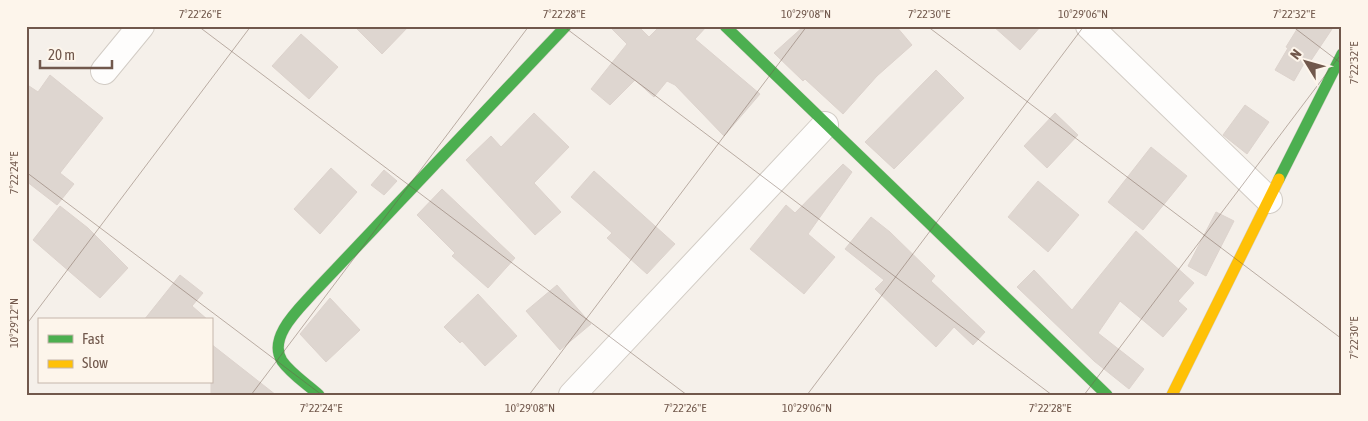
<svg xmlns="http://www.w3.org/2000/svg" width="1368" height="421" font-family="'Asap Condensed',sans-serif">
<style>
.building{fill:#ded6d0;stroke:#ddd3cd}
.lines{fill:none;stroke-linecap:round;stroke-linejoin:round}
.street-casing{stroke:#d2ccc5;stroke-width:28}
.fast-casing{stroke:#d4cdc6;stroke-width:12}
.slow-casing{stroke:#d4cdc6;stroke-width:12}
.street{stroke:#fefdfc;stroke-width:26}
.fast{stroke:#4caf50;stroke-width:11}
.slow{stroke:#ffc107;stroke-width:11}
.ticks{fill:none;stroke:#71584c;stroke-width:1;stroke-opacity:0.45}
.neatline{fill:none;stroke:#71584c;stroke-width:2}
.ticks-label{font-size:12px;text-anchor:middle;fill:#71584c}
</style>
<rect width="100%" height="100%" fill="#f5f0ea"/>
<!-- building -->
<path class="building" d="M354 26H409L382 54Z
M609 26H638L649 37 660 26H707L695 39 760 94 724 136 675 85 667 81 654 97 635 80 610 105 591 89 627 44Z
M804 26H896L912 45 877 76 843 114 805 79 803 81 774 53Z
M993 26H1041L1020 50Z
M1299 26H1334L1310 62 1306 60 1294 81 1275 70 1288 48 1286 47Z
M301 34 338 67 309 99 272 66Z
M936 70 964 98 894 169 865 142Z
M50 75 103 118 60 173 74 184 57 205 26 181V84L38 92Z
M1245 105 1269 122 1247 154 1223 135Z
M534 113 569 147 534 183 561 212 535 235 466 160 491 136 501 147Z
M1055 113 1078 135 1047 168 1024 146Z
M1151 147 1187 176 1143 230 1108 202Z
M843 164 852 172 808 234 835 257 804 294 750 249 786 205 795 213Z
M331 168 357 192 320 234 294 209Z
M384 170 397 181 384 195 371 185Z
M594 171 675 244 647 274 607 238 612 233 571 197Z
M1038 181 1079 215 1048 252 1008 217Z
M442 189 515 258 488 288 452 256 455 253 417 215Z
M60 206 88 228 128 268 100 298 33 240Z
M1216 212 1234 221 1206 276 1188 266Z
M871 217 890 232 935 276 931 281 985 332 973 345 954 327 936 347 875 289 884 280 845 249Z
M1136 231 1194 283 1178 301 1187 309 1163 337 1120 301 1098 333 1144 369 1129 389 1094 361 1017 287 1034 270 1072 310Z
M180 275 203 293 192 306 208 320H144Z
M557 285 591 324 560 350 526 311Z
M478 294 517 336 485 366 462 341 460 343 444 327Z
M330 298 360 330 326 362 300 334Z
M211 344 276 395H211Z"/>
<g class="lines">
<!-- street casing -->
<g class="street-casing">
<path id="street" d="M1089 26 1269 200
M104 71 141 26
M572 395 825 125"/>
</g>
<!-- fast casing -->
<g class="fast-casing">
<path id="fast" d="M725 26 1107 395
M1279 179 1342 54
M319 395C307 384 291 374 282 361 267 337 300 308 314 292L566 26"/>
</g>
<!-- slow casing -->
<g class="slow-casing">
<path id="slow" d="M1172 395 1279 179"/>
</g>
<!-- street -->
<use href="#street" class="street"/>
<!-- fast -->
<use href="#fast" class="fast"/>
<!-- slow -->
<use href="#slow" class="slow"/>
</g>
<!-- ticks -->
<path class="ticks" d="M198 26 687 395M563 26 1052 395M927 26 1342 339M1292 26 1342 64M26 172 322 395M26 325 251 26M251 395 529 26M529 395 807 26M807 395 1084 26M1084 395 1342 53"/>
<!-- border -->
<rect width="1368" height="421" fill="none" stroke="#fdf5eb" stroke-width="55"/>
<!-- legend -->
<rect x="38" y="318" width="175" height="65" fill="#fdf5eb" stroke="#c5b6ab"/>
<rect x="48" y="335" width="25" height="8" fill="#4caf50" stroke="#c5b6ab"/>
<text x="82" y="344" font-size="15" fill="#71584c">Fast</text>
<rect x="48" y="360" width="25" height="8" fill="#ffc107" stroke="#c5b6ab"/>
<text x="82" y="368" font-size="15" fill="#71584c">Slow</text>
<!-- north arrow -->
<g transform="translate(1306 62) rotate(307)" stroke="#fdf5eb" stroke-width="4" paint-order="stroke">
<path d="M0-4L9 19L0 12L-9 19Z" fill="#71584c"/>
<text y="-8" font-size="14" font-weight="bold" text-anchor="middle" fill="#71584c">N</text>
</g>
<!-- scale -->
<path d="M40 60v8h72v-8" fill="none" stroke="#71584c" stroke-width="2.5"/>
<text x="48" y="60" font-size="15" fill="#71584c" stroke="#fdf5eb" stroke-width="4" paint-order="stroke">20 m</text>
<rect x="28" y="28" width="1312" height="366" class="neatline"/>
<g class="ticks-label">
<text x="200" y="18">7°22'26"E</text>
<text x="564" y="18">7°22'28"E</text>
<text x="806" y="18">10°29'08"N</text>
<text x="929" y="18">7°22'30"E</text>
<text x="1083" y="18">10°29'06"N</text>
<text x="1294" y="18">7°22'32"E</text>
<text transform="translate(1354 63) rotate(-90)" y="4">7°22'32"E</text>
<text transform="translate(14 173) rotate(-90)" y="4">7°22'24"E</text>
<text transform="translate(14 323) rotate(-90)" y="4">10°29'12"N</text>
<text transform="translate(1354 338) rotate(-90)" y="4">7°22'30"E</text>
<text x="321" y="412">7°22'24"E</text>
<text x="530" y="412">10°29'08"N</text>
<text x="685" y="412">7°22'26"E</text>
<text x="807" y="412">10°29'06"N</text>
<text x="1050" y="412">7°22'28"E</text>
</g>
</svg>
